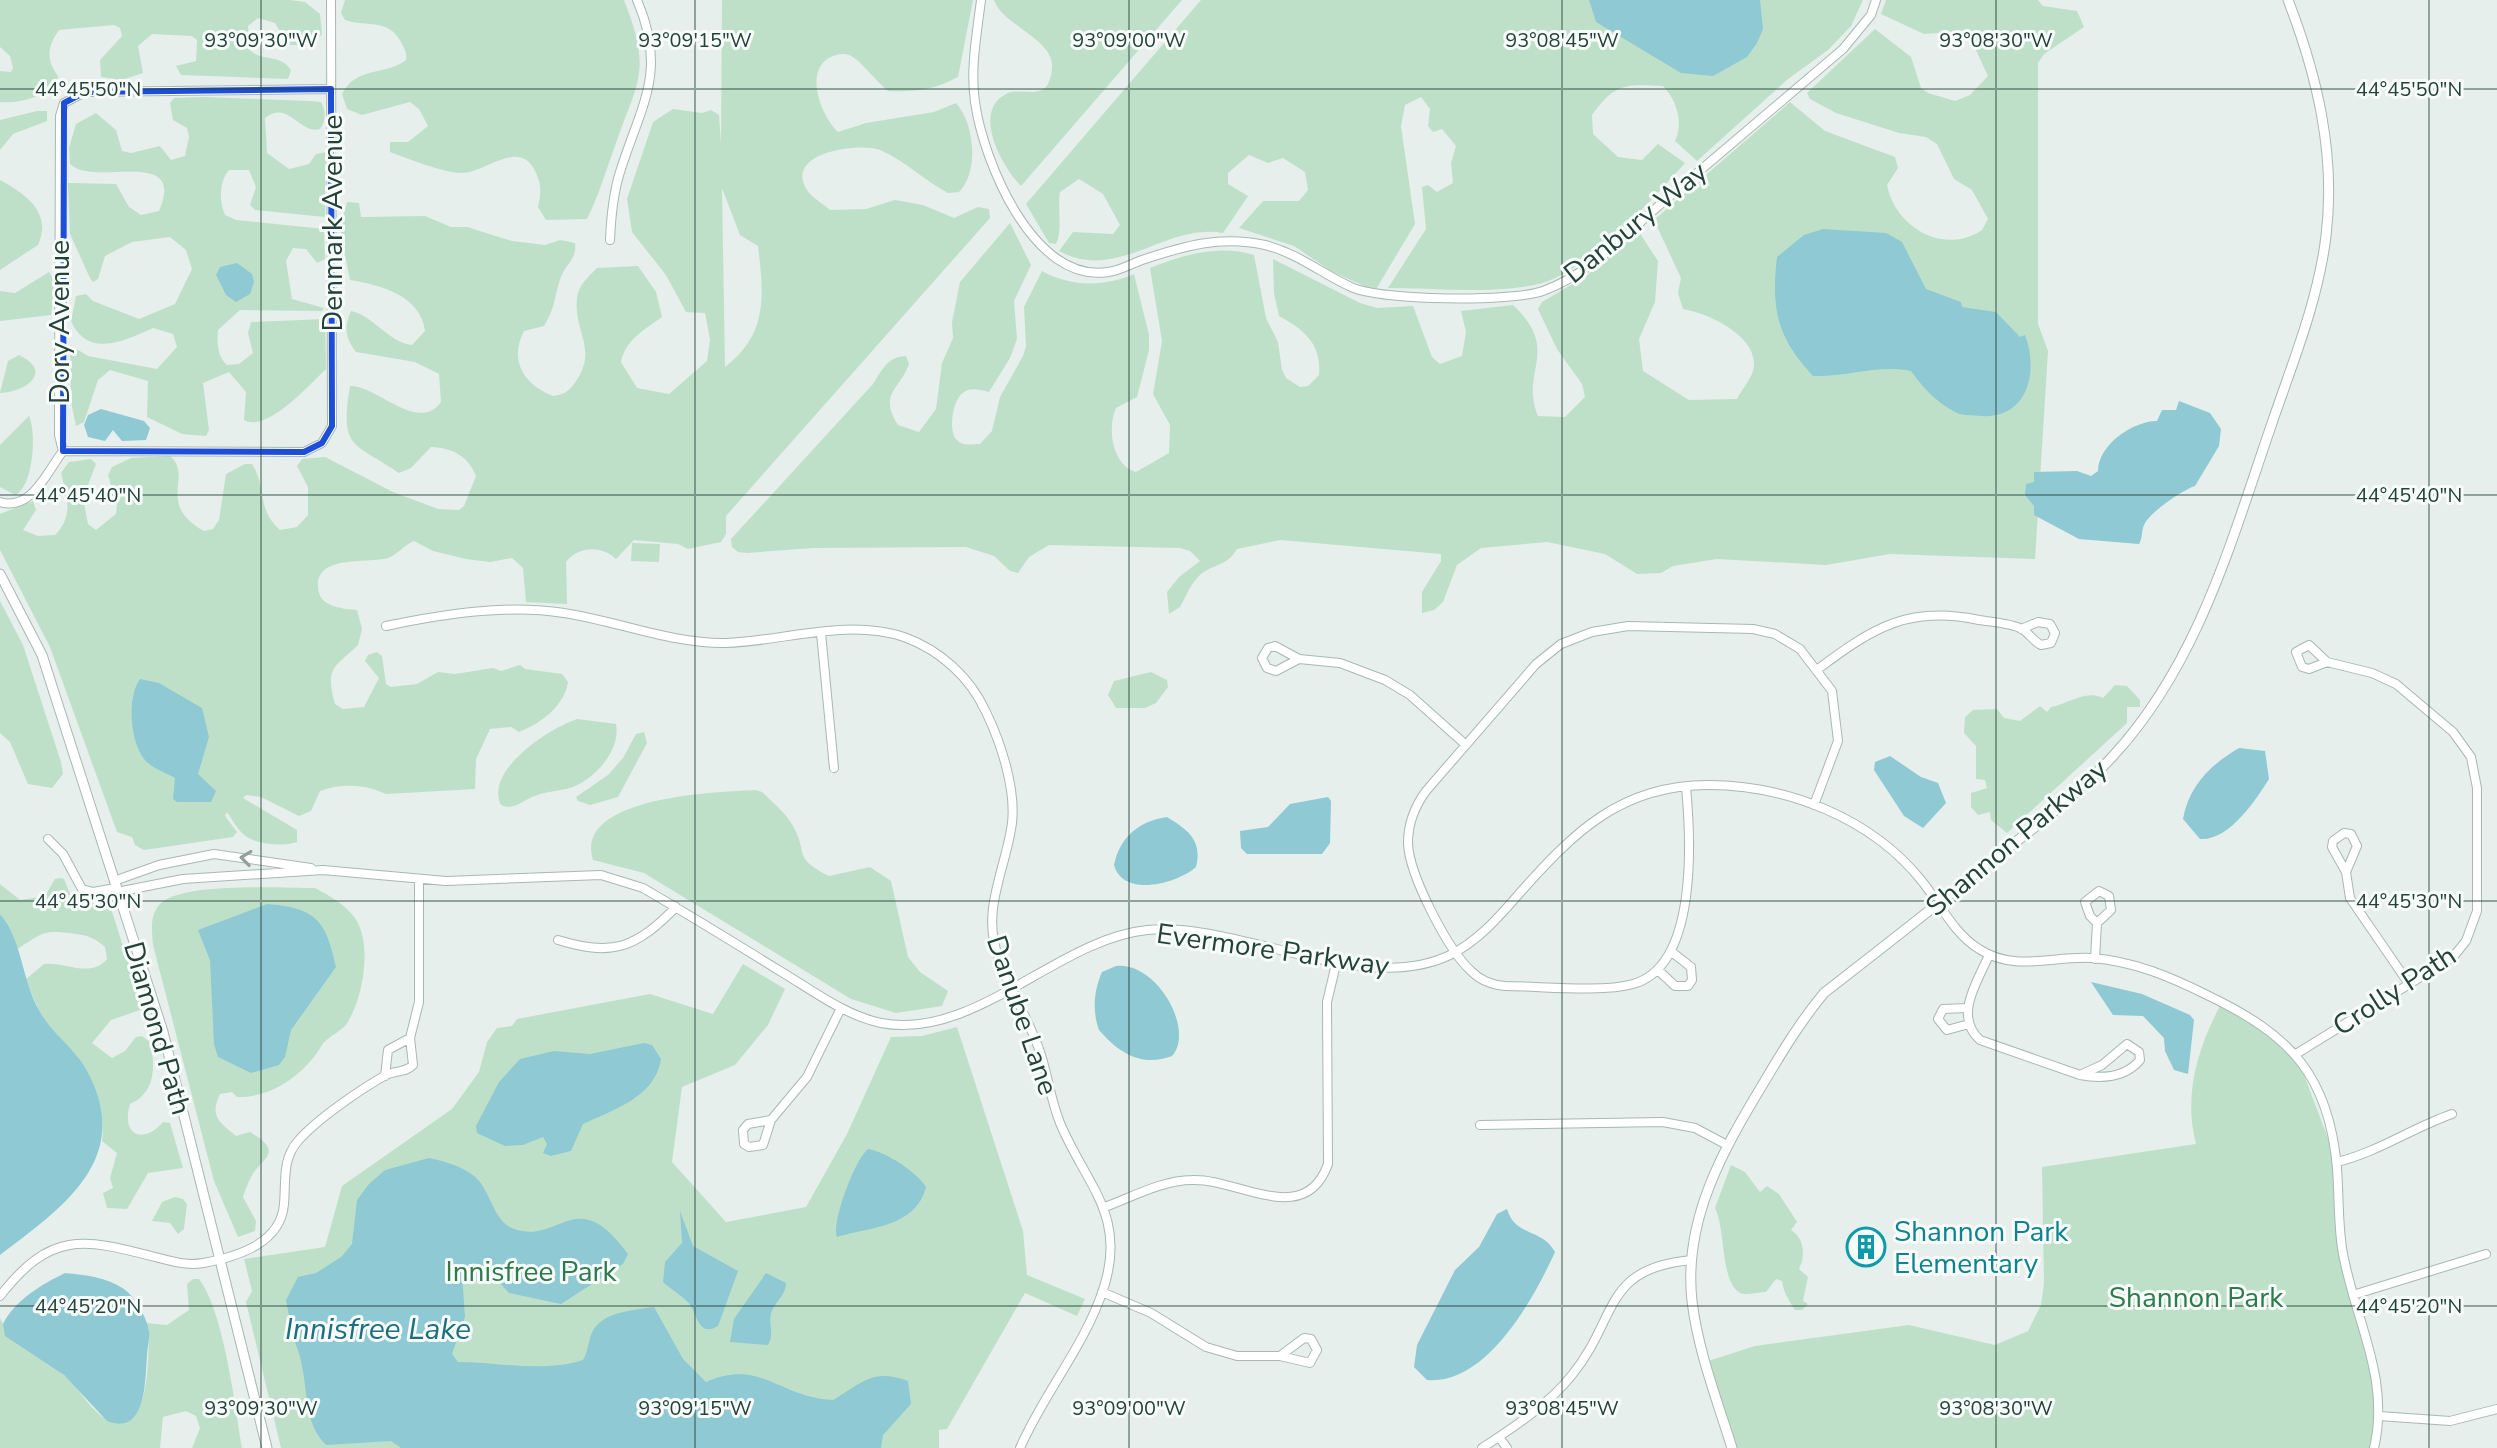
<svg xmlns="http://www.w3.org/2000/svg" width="2497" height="1448" font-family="'Nunito Sans',sans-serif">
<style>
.green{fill:#bfe0c8;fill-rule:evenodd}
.water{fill:#8ec9d4}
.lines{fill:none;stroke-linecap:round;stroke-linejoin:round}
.minor-casing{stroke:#a8b8b2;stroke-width:10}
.tertiary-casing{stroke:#a8b8b2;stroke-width:11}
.minor{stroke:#fff;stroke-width:8}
.tertiary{stroke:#fff;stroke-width:9}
.oneway{stroke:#92a09c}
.marked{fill:none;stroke:#1d4ed8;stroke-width:6;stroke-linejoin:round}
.ticks{fill:none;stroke:#24423a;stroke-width:2;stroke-opacity:0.45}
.labels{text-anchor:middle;stroke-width:6;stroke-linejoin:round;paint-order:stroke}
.street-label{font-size:28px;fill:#24423a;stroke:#f7fbf9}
.culture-label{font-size:28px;fill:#0d838f;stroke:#f7fbf9;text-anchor:start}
.park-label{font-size:28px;fill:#2d7a4b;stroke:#f7fbf9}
.water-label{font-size:30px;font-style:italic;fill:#1c6f80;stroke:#f7fbf9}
.ticks-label{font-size:20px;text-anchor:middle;fill:#24423a;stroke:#f7fbf9;stroke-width:6;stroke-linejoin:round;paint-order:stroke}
</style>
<rect width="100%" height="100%" fill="#e6efeb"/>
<!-- green -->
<path class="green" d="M0 0H290L305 2 320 14 322 34 312 45H288L275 23 258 18 248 26 250 50C262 62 280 53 291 70L288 79 181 75 176 66 196 61 197 40 192 36 152 34 138 46 143 73 122 80 101 77 100 60 122 36 120 28 114 25 59 30C47 47 46 60 58 76L56 85C39 97 21 104 0 102V71L11 72 13 68 10 56 0 47Z
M345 0H624C653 74 637 80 614 149 605 173 599 195 587 219L546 220 538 207C541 192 542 185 535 171 519 138 485 173 462 173 447 174 406 158 390 152V142H408L428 126 419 109 410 102 362 115 347 109 342 94C356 66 385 76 406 60 407 52 405 50 401 42 387 17 368 28 345 20L341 13Z
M722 0H973L958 77C934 90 915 92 888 91 877 82 861 61 851 56 845 53 839 54 833 56 802 68 821 116 838 132L866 123 934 112 956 103C975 124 979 172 959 192L948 193C925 181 904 160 880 150 858 142 783 153 807 190 812 198 824 204 830 210L866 209 895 200 923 205 954 218 978 207 989 209 990 218 726 516V534L721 542 688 549 678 544 634 540 616 559C602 545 578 546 566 562L567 604 526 602 523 568 512 558 490 562 466 559 433 551 414 541C404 545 397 555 388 558 369 564 309 553 319 593 323 607 344 609 357 610L362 629 358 645C334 668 325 667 335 704L343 709 364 707 379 678 365 661 368 655 377 652 382 656 386 684 391 687 417 684 438 672 455 674 493 668 501 671 520 665 525 669 562 674 568 682C564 707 541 723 519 732L511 727 490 729 476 759 475 789 386 794C366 784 341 783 320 791L311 811 299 816 261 797 246 795 243 798 297 830V842C283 847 253 845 242 833 236 827 232 819 227 812L225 816 237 832 233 837 144 850 135 845 132 837 117 832 50 647 0 550V514L33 501 36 510 23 530 38 536 55 535C74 516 67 497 61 473L69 462 91 459 96 464 83 498 88 524 96 530 116 514 117 505 108 475 112 467 131 458 170 456C194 476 155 504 204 531L213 529 219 520 226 474 245 464H252C267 487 256 509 280 530L297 527 308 515V487L297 466 302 459 325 457 393 492 438 509 459 510 464 506 476 476C468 456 453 448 431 447L411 468 399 473C355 442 339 451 350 386 377 385 418 434 441 402L439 374 415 362 356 352C345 338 344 327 351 311 374 316 388 342 412 345L425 331C421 296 381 285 350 280L340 228 347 202 359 203 361 217 425 216 451 227H467L512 241 545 245 560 240 575 243C577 260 566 263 561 277 554 296 556 307 544 326L524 331C509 360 523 384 553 396 563 395 568 392 574 384 601 348 570 330 578 293 581 283 590 275 597 268L638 266 656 292 662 317C643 331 626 339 621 362L637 388 669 394 707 361 710 339 705 313 686 312 666 275 632 232 627 199 653 122 673 109 702 113 711 110 719 115 721 144ZM722 188 740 235 758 246C764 296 768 334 725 367Z
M994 0H1182L1021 186C1003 168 971 112 1006 94 1023 85 1049 106 1052 68 1055 40 1002 25 994 0Z
M1201 0H1863L1851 26 1828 50 1788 79 1697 161 1675 141C1684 122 1676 99 1663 86 1625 84 1615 83 1592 115L1593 134 1618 157 1642 160 1658 144 1685 163C1652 200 1584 276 1534 285 1487 294 1435 288 1388 288L1426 229 1422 187 1428 185 1437 192 1453 183 1451 163 1456 146 1442 129 1433 132 1428 126 1430 109 1421 97 1405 105 1401 126 1415 224 1375 291 1331 271 1294 246 1239 228 1263 201H1299L1308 190 1305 172 1283 158 1268 163 1249 155 1228 173V184L1248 196 1223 233C1166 222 1118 283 1059 251L1073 232 1113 234 1120 225 1103 194 1079 179 1060 192C1057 209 1063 230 1056 244L1049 243 1026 204Z
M1886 0H2038L2043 6 2077 11 2084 27 2044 54 2038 63V324L2048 351 2035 559 1890 554 1826 565 1717 559 1673 566 1661 573 1637 574 1605 554 1547 542 1481 548 1457 565 1443 602 1434 610 1422 613V592L1441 561V554L1280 540 1237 549C1227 566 1216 563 1201 574 1190 584 1187 595 1180 607L1169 614 1167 592 1179 577 1200 561 1190 551 1180 548 1049 545 1029 557 1018 573 1010 571 994 556 966 547 813 548 747 553 738 552 732 547 731 539 873 384C882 370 888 356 906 356L909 364C900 390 878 393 898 425L919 432 936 409 942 363 953 338 952 322 960 282 1010 223 1031 265 1014 301 1017 339 1010 358 989 392C981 390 971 387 964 392 953 398 948 429 956 439 962 447 972 444 980 444L992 431 1000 397 1023 356 1026 346 1024 307 1042 271C1070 287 1105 287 1134 274L1149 335V350L1137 397 1116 408C1107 428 1112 465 1136 472L1169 453 1170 425 1153 394 1162 341 1150 268C1182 255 1219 244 1254 255L1266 318 1278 342 1282 370 1286 378 1300 387 1308 386 1319 375C1322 345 1305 330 1279 316L1274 293 1273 259 1360 303 1377 308 1413 306 1432 357 1440 364 1462 356 1466 332 1461 311 1513 305C1562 351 1519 371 1538 416L1565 417 1585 397 1582 384 1557 349 1538 309 1542 302 1586 276 1639 232 1658 261 1655 302 1639 339 1643 371 1689 400 1737 399C1741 391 1750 380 1753 371 1762 338 1709 313 1683 309L1678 293 1681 278 1654 220 1790 102 1825 131 1895 157 1898 168 1887 185C1895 227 1944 256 1982 230L1988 219 1972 190 1954 179 1937 144 1926 137 1899 133 1836 113 1810 99 1807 93 1875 29 1911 57 1921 88 1928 93 1955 101 1970 95 1988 76 1967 31 1924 34 1881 14Z
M203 97 310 101 321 102C326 111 326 121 320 129 300 135 288 99 265 118L267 153 289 169 309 164 316 154 326 152 325 217 255 210 250 205 256 187 249 170H229C219 181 219 202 225 215L236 220 324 229 325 259 317 263 306 249 293 248 286 261 292 299 324 308 322 311 240 310 218 330C217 343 217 356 227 365L239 364 253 353 248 333 251 322 325 319 326 369C309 385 267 433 244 420L246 392 229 372 203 383 209 430 206 436 182 434 147 417 148 381 110 370 98 380 84 422 76 426 71 402 70 345 88 356 157 369 177 347 173 334 153 328C124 341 88 359 71 321L76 296 86 294 93 301 139 319 175 304 192 269 186 250 170 237 132 242 105 256 98 279 93 282 90 278 70 234 68 183 116 184 129 207 141 215 159 211C187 145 94 188 70 164L69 148 76 124 96 113 116 130 122 151 131 153 160 146 171 160 185 156 189 137 187 128 173 120 170 103 174 98Z
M37 111H47V121L13 134 0 150V120Z
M0 180C24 193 53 212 38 245L0 270Z
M49 272 55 281 51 315 0 321V291L15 293Z
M19 355C54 372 26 392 0 393L8 361Z
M29 416C37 433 33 488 15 495L0 487V445Z
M632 543 660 544 659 562 631 561Z
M0 601 23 645 61 762 63 774 52 788 28 784 10 742 0 733Z
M1151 672 1167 680 1168 687 1156 703 1145 708H1116L1108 695 1114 681Z
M2115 685 2127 686 2140 700V707H2127V723L2007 833 1991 820 1990 812 1978 815 1971 807V793L1987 788 1985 780 1976 779V746L1964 733 1965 717 1973 710 1997 709 2004 718 2020 721 2040 706 2047 712 2051 707C2068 704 2086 689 2103 698Z
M577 719 616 724C621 749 596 778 573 787 561 791 547 791 535 796 523 800 514 811 501 805 484 770 550 728 577 719Z
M644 732 647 743 618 797 590 805 578 801 576 797 608 775 623 758 636 734Z
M756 790 762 792C772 802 787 814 793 826 809 855 792 857 829 876L870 867 891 881 908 957 920 972 948 991 942 1006 896 1013 851 999 644 873 593 860C573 796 718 792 756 790Z
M60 878 64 879 70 894 90 901 108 899 143 1009 111 1020 92 1043 112 1058 125 1051 136 1037 142 1036 150 1042C156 1067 155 1093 130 1104 121 1134 142 1146 163 1122L170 1123 183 1168 148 1173 127 1209 107 1208 103 1193 113 1188 110 1178 117 1153 102 1141C106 1115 94 1077 78 1057 71 1049 61 1044 55 1035 42 1018 33 1000 26 979L44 964C64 961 91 979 107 959L105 947C95 938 89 936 76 934 42 930 46 931 16 950L0 914V884L20 900 45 896 55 879Z
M315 888C330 896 350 907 358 923 371 950 363 995 349 1020 344 1031 329 1035 322 1045 305 1074 272 1098 237 1097L232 1092 220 1094C209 1117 220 1122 236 1136L250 1132C286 1153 261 1158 251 1177 248 1183 245 1190 243 1197L256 1221 255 1231 238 1237 214 1181 153 945C152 930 149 915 161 903 184 882 282 888 315 888Z
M743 964 785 989 768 1025 735 1065 682 1087 672 1162 726 1222 806 1207 847 1134 891 1037 922 1036 957 1027 1023 1231 1027 1275 1085 1299 1077 1316 1025 1293 947 1429 939 1430V1448H281L246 1302 252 1291 244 1259 325 1247 342 1186 452 1109 479 1072 487 1042 497 1028 512 1026 517 1019 650 994 713 1014Z
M2222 1002 2296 1054 2337 1162 2340 1236 2375 1365 2379 1416 2373 1448H1732L1705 1362 1755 1346 1909 1325 1995 1345 2028 1331 2041 1305 2044 1283 2042 1167 2196 1144C2183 1094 2198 1047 2222 1002Z
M1731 1165 1745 1172 1760 1192 1767 1186 1779 1194 1797 1222 1791 1230C1804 1238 1806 1255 1799 1269L1808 1277 1803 1301 1808 1304 1802 1310H1795C1789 1301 1783 1291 1782 1281L1776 1279 1766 1292C1758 1292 1746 1296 1740 1293 1720 1281 1726 1230 1715 1208Z
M175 1197 183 1199 187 1204 184 1229 178 1234 170 1223 152 1221 162 1202Z
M193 1279H199C224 1312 235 1406 242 1448H192L200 1428 196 1416 186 1411 163 1417 160 1448H0V1318C14 1347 44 1356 67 1378 80 1390 93 1414 110 1421 152 1438 148 1351 149 1329L146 1323 167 1325 189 1310 187 1284Z"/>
<!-- water -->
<path class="water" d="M1589 0H1760L1763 29 1757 43 1747 57 1713 76 1681 73 1596 22Z
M1823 229 1886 233 1902 242 1926 289 1961 302 1962 307 1996 312 2020 337 2025 335C2039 371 2028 419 1981 416 1973 415 1963 416 1957 413 1937 403 1923 388 1911 371 1879 364 1847 377 1813 376 1777 337 1771 310 1777 257L1804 235Z
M237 263 252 274 254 282 250 294 236 302 226 295 216 275 220 267Z
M2179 401 2210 413 2221 429 2219 446 2195 486C2182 490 2149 513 2144 525 2141 532 2143 537 2139 544L2079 539 2034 515V506L2025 495 2026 484 2034 482V472L2077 471 2091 476 2098 471C2098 445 2133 421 2157 421L2162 410H2176Z
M101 409 144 421 150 428 146 440 122 441 113 430 105 441 88 437 84 425 88 415Z
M140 679 159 683 202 708 209 737 198 774 216 791 211 802H177L173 799 175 778C167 773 156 770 148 763 130 747 126 698 140 679Z
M2239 748 2265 751 2269 779C2255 801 2229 841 2200 839L2183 819C2189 786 2210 765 2239 748Z
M1890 756 1921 777 1938 783 1946 803 1923 828 1904 816 1874 770 1875 762Z
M1328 797 1331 801 1330 843 1322 854H1247L1241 848 1240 831 1268 827 1290 804Z
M1167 817C1186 829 1203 839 1196 867 1177 884 1123 898 1114 865 1120 837 1139 821 1167 817Z
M267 904C316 908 326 920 336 967L291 1030 285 1057 279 1065 251 1073 218 1057 214 1044 210 960 198 930Z
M0 914C22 939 22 981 39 1010 51 1033 72 1046 85 1067 136 1157 65 1206 0 1255Z
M1116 966C1158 962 1195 1031 1172 1056 1141 1068 1118 1052 1099 1030 1092 1011 1094 990 1102 972Z
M2091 982 2142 994 2190 1015 2194 1020 2188 1074 2174 1070 2165 1051 2164 1038 2143 1016 2113 1015Z
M644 1043 652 1045 661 1059C655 1098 612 1110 583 1124L571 1151 551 1156 543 1153 547 1144 543 1137 523 1145 505 1146 477 1133 476 1126 499 1082 520 1059 554 1051 590 1054Z
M868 1149C886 1152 917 1172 926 1187 916 1227 871 1227 837 1237 831 1223 855 1159 868 1149Z
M429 1158C444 1161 462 1166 474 1176 491 1189 492 1221 514 1229 560 1245 576 1182 628 1254L623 1264 561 1304 509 1293 484 1266 473 1263 462 1274 465 1317 452 1354 458 1362C499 1362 542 1373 583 1360 589 1350 588 1338 594 1329 606 1311 635 1310 654 1307L683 1359 706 1382C761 1358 779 1398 833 1400 863 1382 873 1368 908 1381L911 1404 883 1435 881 1448H401L391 1441 326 1445C296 1416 315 1367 286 1326L289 1316 286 1300 298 1277 316 1273 341 1257 352 1244 357 1200 369 1184 385 1170Z
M1507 1209C1515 1237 1542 1228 1555 1252 1534 1298 1487 1385 1427 1380L1414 1367 1417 1345 1455 1270 1479 1247 1497 1214Z
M680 1211 693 1246 738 1271 718 1326C698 1338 697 1313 689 1303 682 1296 671 1289 663 1282L665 1262 682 1243Z
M65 1273C86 1275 106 1277 124 1289 135 1297 147 1318 149 1331 150 1339 147 1348 147 1356 145 1379 147 1437 107 1421L64 1375 5 1336 3 1324C14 1301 42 1284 65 1273Z
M766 1273 786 1283C786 1295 775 1302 771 1313 768 1324 775 1334 768 1345L730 1342 734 1319Z"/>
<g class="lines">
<!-- minor casing -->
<g class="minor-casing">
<path id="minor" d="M981 0C977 33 970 69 975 102 983 160 1033 284 1108 272 1119 271 1131 264 1142 260 1184 246 1221 235 1265 245 1297 253 1321 273 1351 287 1381 301 1511 302 1543 291 1590 274 1626 234 1663 202 1723 151 1783 100 1843 49L1871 15 1876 0
M610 240C611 217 613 194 620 172 641 105 668 72 637 0
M63 451 304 452 322 443 332 426 331 0
M0 502C31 512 47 472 63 451L59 435 60 116 64 103 85 92 331 89
M386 626C443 614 506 604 564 613 617 621 672 644 726 643 784 641 847 618 904 637 940 650 970 677 986 712 1001 743 1016 789 1012 823 1006 869 981 909 998 956 1009 990 1030 1020 1041 1055 1048 1077 1051 1101 1060 1123 1086 1185 1128 1216 1103 1290 1084 1347 1044 1393 1020 1448
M821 633 834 768
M1299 659 1276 671 1267 668 1262 658 1268 648 1275 646 1299 659 1340 663 1385 680 1410 695 1466 745
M1818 669C1873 628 1908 605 1979 620 1991 622 2011 623 2022 629 2029 633 2033 641 2041 645L2051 643 2055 633 2050 624 2038 622 2021 629
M1686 787C1691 840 1698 966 1633 984 1601 993 1540 986 1505 986 1492 985 1480 980 1471 971 1448 950 1409 875 1408 843 1408 824 1415 806 1426 791L1536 664 1561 644 1592 632 1628 626 1753 629 1775 634 1800 649 1832 691 1838 741 1814 805
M48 839 63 854 82 889 93 892 116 888
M2346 872 2332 847 2333 841 2344 833 2351 834 2357 846 2346 872 2350 898 2409 984
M114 881 159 865 214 854 311 868
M117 892 183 879 323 870 446 881 601 875 643 888C689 915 735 943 780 971 812 990 844 1015 881 1023 974 1041 1058 939 1147 930 1240 921 1363 997 1450 955 1478 941 1498 918 1518 895 1573 833 1620 785 1708 785 1787 785 1871 818 1921 880 1940 903 1953 933 1979 949 2014 972 2052 956 2091 958 2134 961 2171 977 2209 996 2290 1035 2329 1075 2337 1168 2339 1195 2338 1221 2342 1248 2353 1317 2391 1376 2374 1448
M558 940C613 957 636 948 676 907
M1989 955C1978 981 1953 1016 1980 1040L2080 1075C2102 1079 2125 1078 2140 1060L2139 1052 2127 1044 2102 1065 2080 1075
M2095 959 2097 923 2111 910 2109 896 2099 891 2085 902 2090 916 2097 923
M1659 971 1675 986H1688L1692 980 1691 967 1673 953
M1967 1008 1943 1009 1938 1019 1947 1030 1969 1024
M2296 1054 2453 957 2466 941 2477 911V788L2471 757 2453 732 2396 684 2372 673 2327 662 2309 645 2296 652 2302 667 2309 669 2327 662
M385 1076 388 1050 410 1038
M771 1120 763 1145 749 1147 744 1144 743 1130 748 1124 771 1120 807 1077 841 1008
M1480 1125 1663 1122 1695 1128 1727 1145
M2337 1162C2378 1152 2412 1128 2452 1114
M1105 1207C1132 1197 1163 1180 1192 1180 1238 1178 1305 1229 1328 1164L1327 1002 1337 960
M1102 1292 1151 1313 1206 1347 1237 1356H1280L1304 1338 1311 1339 1317 1350 1310 1363 1280 1356
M2353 1295 2486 1254
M0 1296C51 1231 82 1238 155 1257 170 1261 187 1266 203 1263 236 1257 281 1244 284 1204 286 1181 282 1159 298 1141 317 1119 361 1089 386 1075 396 1070 405 1073 413 1065L410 1038 419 1002V879
M2379 1416 2450 1421 2497 1409
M1499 1437 1507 1448
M1482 1448C1514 1427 1548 1405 1572 1375 1619 1317 1602 1268 1692 1260"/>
</g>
<!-- tertiary casing -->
<g class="tertiary-casing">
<path id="tertiary" d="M0 574 42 655 163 1032 267 1448
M1732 1448C1717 1400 1698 1351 1692 1301 1683 1220 1723 1150 1763 1084 1782 1052 1800 1022 1824 993 1878 951 1932 909 1985 866 2030 831 2075 797 2113 756 2198 664 2231 542 2271 426 2292 364 2318 302 2326 236 2336 154 2317 75 2288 0"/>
</g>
<!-- minor -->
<use href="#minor" class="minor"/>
<!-- tertiary -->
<use href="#tertiary" class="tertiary"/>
</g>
<!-- one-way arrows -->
<defs><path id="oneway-chevron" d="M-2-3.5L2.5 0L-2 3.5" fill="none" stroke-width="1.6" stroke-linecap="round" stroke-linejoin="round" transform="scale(2)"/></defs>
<use class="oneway" href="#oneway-chevron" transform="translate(246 858) rotate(-173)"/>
<!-- marked area -->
<path class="marked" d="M331 89 332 426 322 443 304 452 63 451 64 103 85 92Z"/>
<!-- ticks -->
<path class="ticks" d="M261 0V1448M695 0V1448M1129 0V1448M1562 0V1448M1996 0V1448M2429 0V1448M0 89H2497M0 495H2497M0 901H2497M0 1306H2497"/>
<!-- icons -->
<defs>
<g id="building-ring" transform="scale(2)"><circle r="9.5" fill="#f7fbf9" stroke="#0f9aa8" stroke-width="1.5"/><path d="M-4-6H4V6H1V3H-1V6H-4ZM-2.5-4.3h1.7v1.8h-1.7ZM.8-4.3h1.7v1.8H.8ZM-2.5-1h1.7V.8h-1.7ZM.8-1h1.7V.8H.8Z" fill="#0f9aa8"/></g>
</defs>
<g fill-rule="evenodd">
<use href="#building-ring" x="1866" y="1247"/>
</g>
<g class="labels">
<!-- street labels -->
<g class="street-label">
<text transform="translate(1635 222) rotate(-39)" y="10">Danbury Way</text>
<text transform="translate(332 223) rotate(-90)" y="10">Denmark Avenue</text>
<text transform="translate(59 322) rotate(-90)" y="10">Dory Avenue</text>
<text transform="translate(2016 837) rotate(-40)" y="10">Shannon Parkway</text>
<text transform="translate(1273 949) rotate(8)" y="10">Evermore Parkway</text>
<text transform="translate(2394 990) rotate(-33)" y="10">Crolly Path</text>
<text transform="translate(1023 1015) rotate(71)" y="10">Danube Lane</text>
<text transform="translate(158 1028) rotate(74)" y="10">Diamond Path</text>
</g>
<!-- culture labels -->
<g class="culture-label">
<text x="1894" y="1241">Shannon Park<tspan x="1894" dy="32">Elementary</tspan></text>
</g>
<!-- park labels -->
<g class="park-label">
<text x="531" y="1281">Innisfree Park</text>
<text x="2196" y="1307">Shannon Park</text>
</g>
<!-- water labels -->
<g class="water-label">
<text x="378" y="1339">Innisfree Lake</text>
</g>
</g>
<g class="ticks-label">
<text x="261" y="47">93°09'30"W</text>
<text x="695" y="47">93°09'15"W</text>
<text x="1129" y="47">93°09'00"W</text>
<text x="1562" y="47">93°08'45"W</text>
<text x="1996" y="47">93°08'30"W</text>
<text x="88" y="96">44°45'50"N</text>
<text x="2409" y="96">44°45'50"N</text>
<text x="88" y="502">44°45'40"N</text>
<text x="2409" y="502">44°45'40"N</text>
<text x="88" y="908">44°45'30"N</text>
<text x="2409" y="908">44°45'30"N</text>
<text x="88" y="1313">44°45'20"N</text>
<text x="2409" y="1313">44°45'20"N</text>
<text x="261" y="1415">93°09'30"W</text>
<text x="695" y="1415">93°09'15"W</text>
<text x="1129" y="1415">93°09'00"W</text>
<text x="1562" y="1415">93°08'45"W</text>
<text x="1996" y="1415">93°08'30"W</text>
</g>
</svg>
